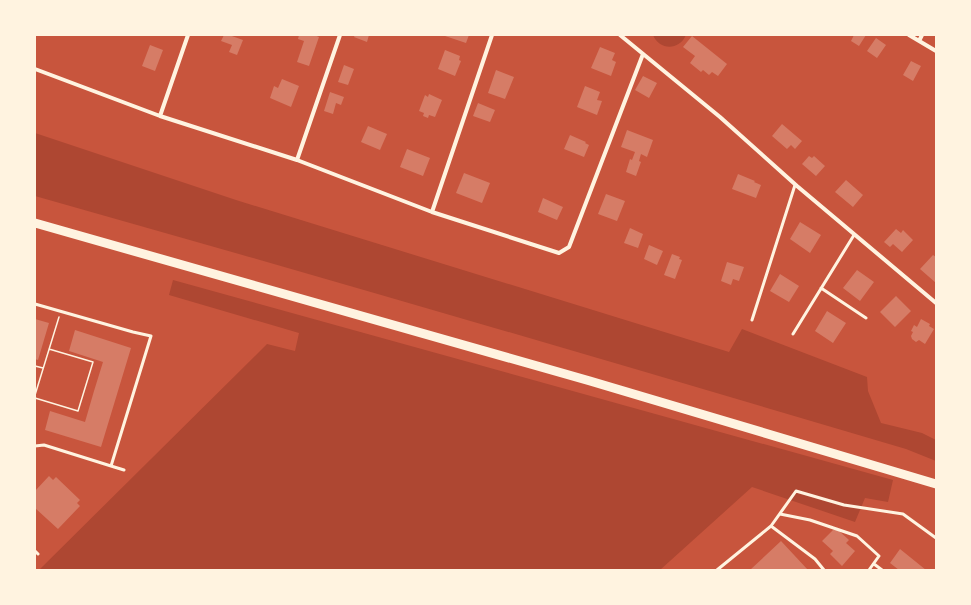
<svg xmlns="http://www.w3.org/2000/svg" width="971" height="605" font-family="Raleway,sans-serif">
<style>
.green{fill:#ae4732}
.building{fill:#d67c66}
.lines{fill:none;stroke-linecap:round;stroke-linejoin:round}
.path{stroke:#fff3e0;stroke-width:1.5}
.service{stroke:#fff3e0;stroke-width:3}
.minor{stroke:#fff3e0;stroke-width:4}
.primary{stroke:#fff3e0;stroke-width:9}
</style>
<rect width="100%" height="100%" fill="#c8553d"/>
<!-- green -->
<path class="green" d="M653 35H686C679 51 659 50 653 35Z
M35 133 236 200 729 352 742 329 867 377 868 391 881 423 922 433 936 440V461L906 449C616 363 326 278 35 196Z
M173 280 893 480 888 502 865 498 855 522 752 487 660 570H39L267 344 295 351 299 333 169 295Z"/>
<!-- building -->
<path class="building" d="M224 35H229L243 40 237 55 229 52 232 45 221 41Z
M299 35H314L319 37 309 66 297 62 304 41 298 39Z
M355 35H369L367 42 354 37Z
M442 35H469L466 43Z
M854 35H866L859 46 851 41Z
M692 36 727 64 718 76 712 72 709 75 703 70 701 72 690 63 695 56 683 47Z
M876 38 886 45 877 58 867 51Z
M150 45 163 50 155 71 142 66Z
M600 47 615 53 612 60 616 62 611 76 591 68Z
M445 50 460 56 459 60 461 61 455 76 438 69Z
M911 61 921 66 913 81 903 75Z
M344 65 354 69 348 85 338 82Z
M496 70 514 77 505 99 488 93Z
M643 76 657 83 649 98 635 90Z
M282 79 299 86 291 107 270 98 274 86 278 88Z
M585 86 600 92 597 100 602 101 597 115 577 107Z
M330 92 344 97 341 105 336 103 333 114 324 111Z
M429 94 442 100 435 117 429 115 428 118 423 116 424 113 419 111 425 95 428 97Z
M478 103 495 110 490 122 473 116Z
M782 124 802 141 795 149 791 145 787 149 772 136Z
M368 126 387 134 380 150 361 142Z
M627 130 653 140 647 157 641 154 639 161 641 162 636 176 626 172 630 159 632 160 635 152 621 147Z
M570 135 586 142 585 143 589 145 584 157 564 149Z
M407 149 430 158 423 176 400 167Z
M809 156 812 158 814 156 825 166 816 176 802 164Z
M464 173 490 183 482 203 456 193Z
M738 174 755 181 754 182 761 185 756 198 732 189Z
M846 180 863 195 853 207 835 192Z
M606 194 625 201 617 221 598 214Z
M543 198 563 207 557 220 538 212Z
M800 222 821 235 810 253 790 239Z
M630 228 643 234 638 248 624 243Z
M896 229 901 233 903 230 913 240 902 252 893 244 890 247 884 242Z
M649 245 663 251 657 265 644 259Z
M672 254 680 257 679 259 682 260 675 279 664 275Z
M933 255 936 257V283L920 269Z
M727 262 744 267 739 281 733 279 731 285 721 281Z
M857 270 874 282 860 301 843 288Z
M780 274 799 286 789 302 770 291Z
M896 296 911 311 895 327 880 312Z
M827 311 846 323 833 343 815 331Z
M35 319 49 323 38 360 35 359Z
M921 319 930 324 929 326 934 329 925 344 919 340 916 342 912 339 911 336 913 332 911 331 914 325 917 327Z
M75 330 131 348 101 447 45 430 50 411 85 422 94 391 103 362 69 351Z
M49 476 53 480 56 477 80 500 77 503 80 506 58 529 35 508V491Z
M833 530H838L849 540 846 543 855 551 842 566 830 554 833 551 822 541Z
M781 541 808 570H750Z
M900 549 926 570H899L890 563Z"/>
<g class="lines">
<!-- path -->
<path class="path" d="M35 366 43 368
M35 395 59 317
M35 398 78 411 93 362 49 349"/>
<!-- service -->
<path class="service" d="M821 288 866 318
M35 304 133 332 151 336 111 466 44 445 35 446
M752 320 795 185
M793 334 854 235
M111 466 124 470
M780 514 810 520 857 536 879 556 869 570
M771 526 815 559 824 570
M35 551 38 554
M874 564 882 570
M717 570 771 526 796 491 844 505 903 514 936 538"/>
<!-- minor -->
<path class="minor" d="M620 35 720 117 797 186 936 303
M909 35 936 51
M919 41 922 35
M35 69 160 116 297 160 432 212 559 253 569 247 643 54
M160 116 188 35
M297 160 340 35
M432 212 492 35"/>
<!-- primary -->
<path class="primary" d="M35 223 590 381 936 484"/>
</g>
<!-- border -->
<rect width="971" height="605" fill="none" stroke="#fff3e0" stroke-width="72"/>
</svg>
